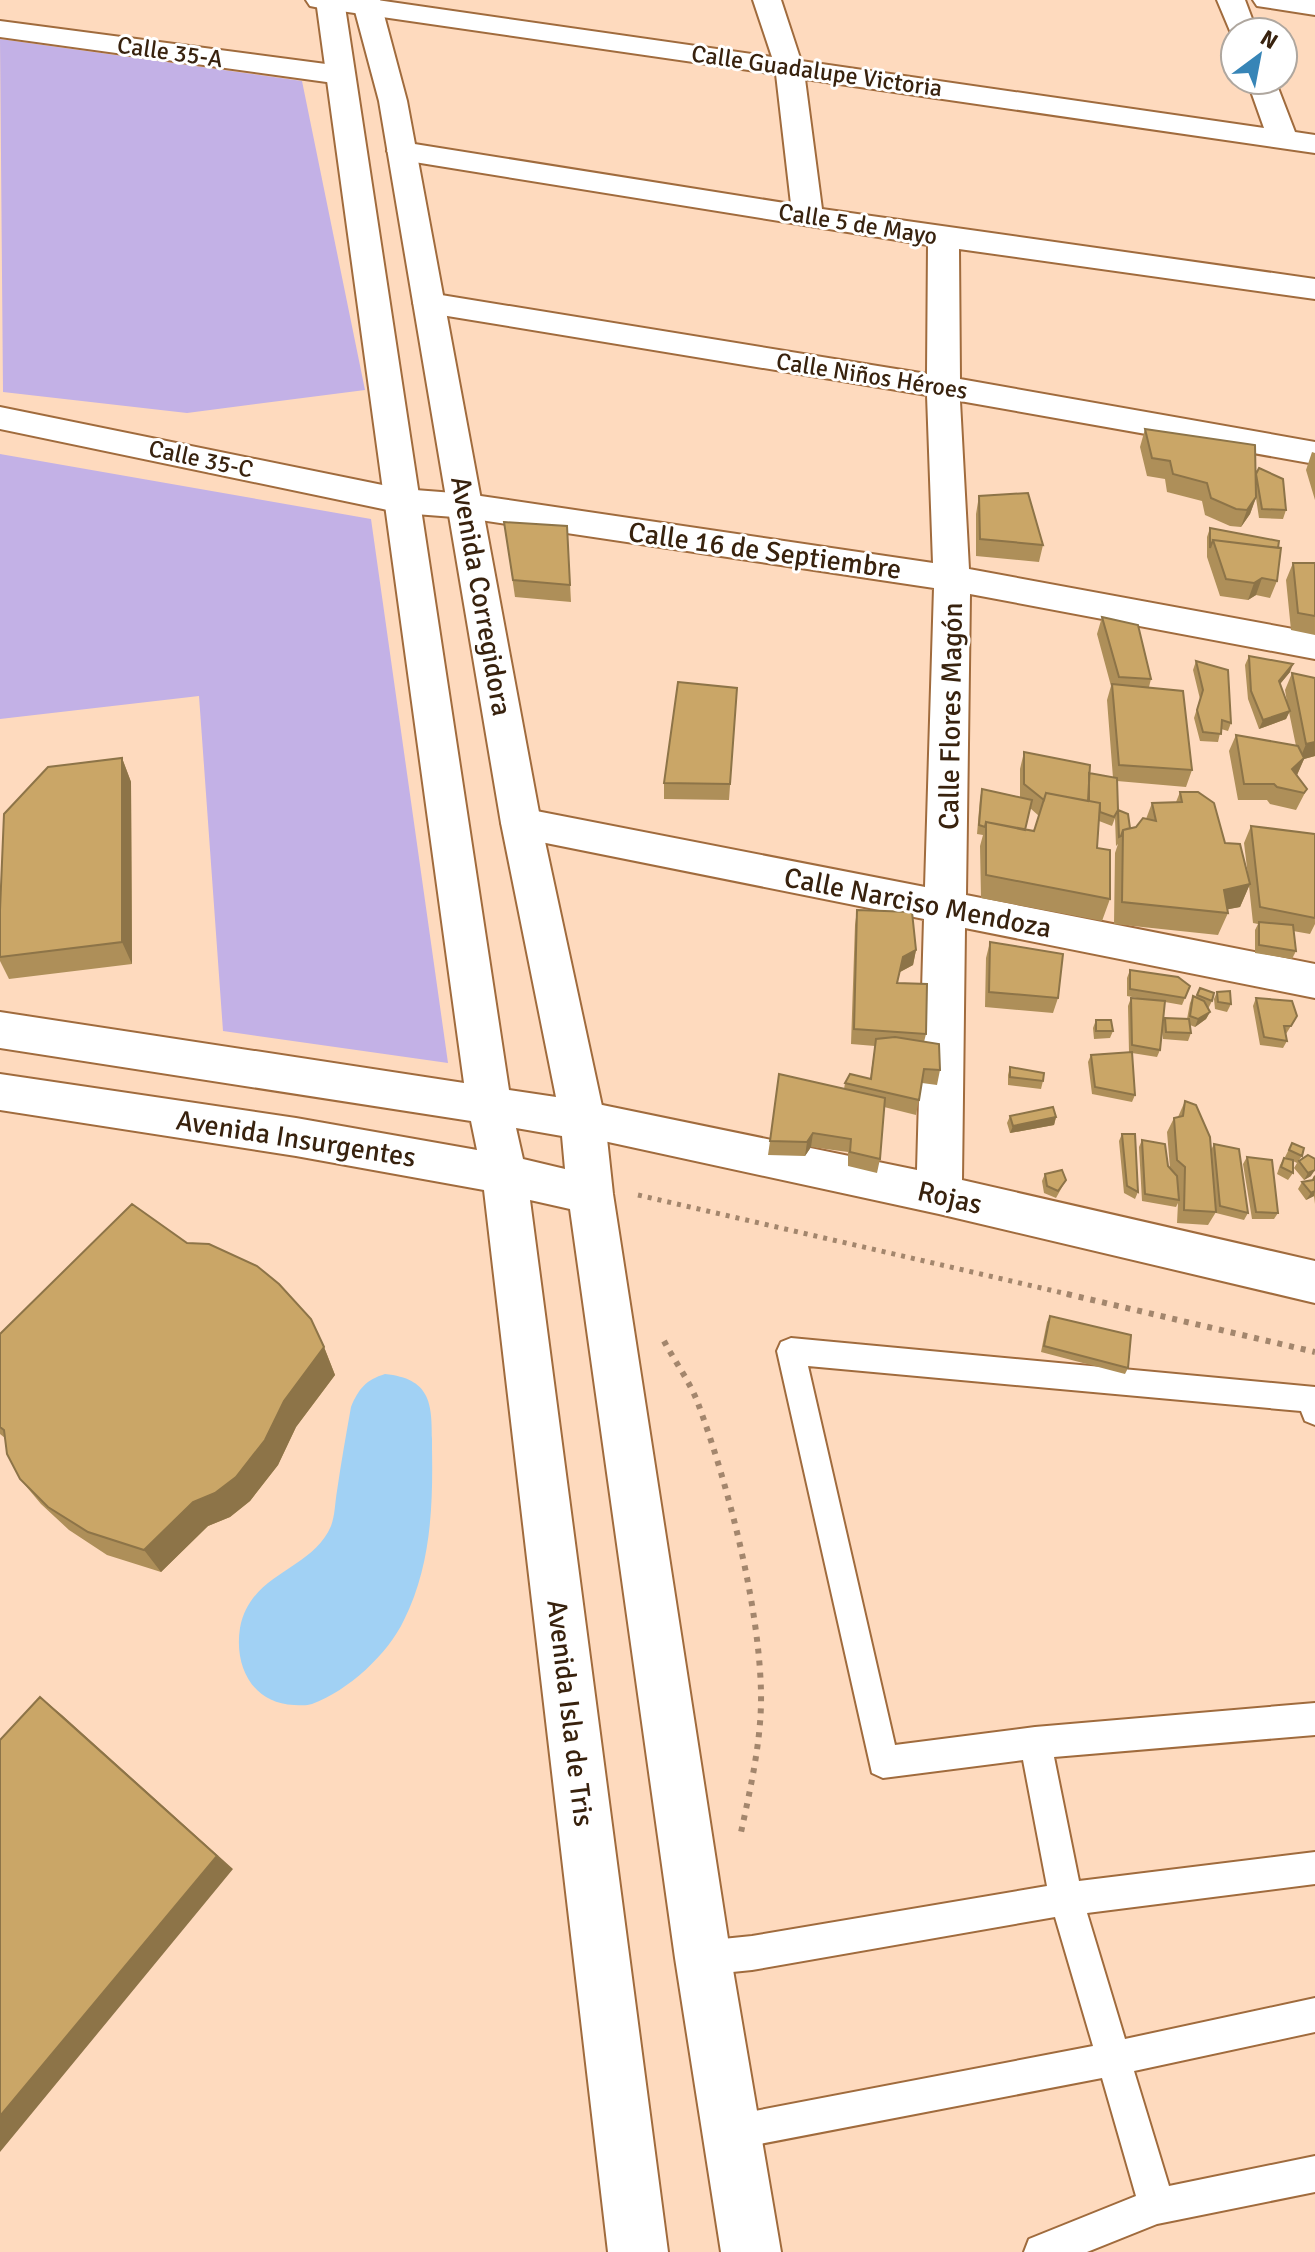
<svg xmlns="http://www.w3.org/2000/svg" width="1315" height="2252" font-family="Signika,sans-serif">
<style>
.green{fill:#c3b1e6}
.water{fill:#a1d1f4}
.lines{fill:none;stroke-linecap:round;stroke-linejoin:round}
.lane-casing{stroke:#a06b3d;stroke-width:4}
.street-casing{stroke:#a06b3d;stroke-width:4}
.secondary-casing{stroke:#a06b3d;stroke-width:4}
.path-far1{stroke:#a3866d;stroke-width:5;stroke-dasharray:4 6;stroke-linecap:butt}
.path{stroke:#a3866d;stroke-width:6;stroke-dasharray:5 7;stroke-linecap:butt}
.lane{fill:#fff;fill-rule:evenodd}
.street{fill:#fff;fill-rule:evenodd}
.secondary{fill:#fff;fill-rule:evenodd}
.wall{fill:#ae8f59;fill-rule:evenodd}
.shaded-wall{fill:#8d7448}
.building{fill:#caa667;stroke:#8d7448;stroke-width:2}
.labels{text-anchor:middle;stroke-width:6;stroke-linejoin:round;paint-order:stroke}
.far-street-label{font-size:24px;fill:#38220e;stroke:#fff}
.street-label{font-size:28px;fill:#38220e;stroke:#fff}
</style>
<rect width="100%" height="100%" fill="#fedabe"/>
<!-- green -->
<path class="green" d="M0 39 302 81 365 390 187 413 3 392Z
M0 454 371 519 448 1063 223 1031 199 696 0 719Z"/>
<!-- water -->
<path class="water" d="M385 1374C434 1379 432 1407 432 1448 433 1507 431 1566 404 1620 388 1654 348 1691 312 1704 306 1706 300 1705 294 1705 252 1703 234 1666 240 1628 250 1572 312 1571 331 1526 335 1516 335 1502 337 1491 341 1463 346 1435 351 1407 359 1388 366 1380 385 1374Z"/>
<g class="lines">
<!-- lane casing -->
<g class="lane-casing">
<path id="lane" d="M791 1338 1315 1387V1425L1305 1421 1301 1411 808 1366 895 1745 1035 1727 1315 1703V1735L1054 1757 1079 1881 1315 1852V1884L1087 1913 1125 2039 1315 1998V2032L1134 2071 1169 2186 1315 2156V2192L1157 2224 1087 2252H1024L1029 2239 1136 2196 1102 2078 734 2149 722 2144 717 2132 722 2120 734 2115 1093 2046 1055 1917 752 1970 703 1975 691 1970 686 1958 691 1946 703 1941 752 1936 1047 1886 1023 1760 883 1778 872 1773 777 1351 781 1342Z"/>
</g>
<!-- street casing -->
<g class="street-casing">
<path id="street" d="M306 0H377L772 57 753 0H781L801 61 1264 128 1247 80H1275L1295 132 1315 135V153L805 79 822 209 1315 279V299L959 249 960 379 1315 442V464L960 401 969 569 1315 633V659L970 594 966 895 1315 964V998L965 928 962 1180 1315 1261V1303L939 1214 567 1133 561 1120 567 1107 583 1101 917 1170 924 919 521 838 507 834 501 823 507 812 521 808 925 887 934 588 467 518 402 513 0 429V407L402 489 467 494 933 563 927 395 429 313 418 310 413 303 418 296 429 293 927 374 928 245 402 160 392 157 387 151 392 145 402 142 791 204 776 74 320 8 310 6Z
M1217 0H1245L1257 32H1235L1233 38Z
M1253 0H1315V15L1257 6Z
M0 21 341 66 351 69 355 75 351 81 341 84 0 37Z"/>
</g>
<!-- secondary casing -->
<g class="secondary-casing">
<path id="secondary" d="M316 0H344L509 1090 556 1097 501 823 379 101 352 0H380L407 101 541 823 605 1120 613 1194 731 1958 781 2252H721L675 1958 570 1209 530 1200 668 2252H608L484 1190 296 1156 0 1110V1074L296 1118 477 1150 471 1121 0 1048V1012L464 1083ZM516 1128 562 1136 565 1169 523 1159Z"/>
</g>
<!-- path-far1 -->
<path class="path-far1" d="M638 1195 1076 1296"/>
<!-- path -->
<path class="path" d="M1067 1294 1315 1352
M664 1341C675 1362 691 1383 699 1406 729 1488 759 1605 761 1692 762 1740 750 1790 740 1837"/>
<!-- lane -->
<use href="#lane" class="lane"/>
<!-- street -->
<use href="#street" class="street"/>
<!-- secondary -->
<use href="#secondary" class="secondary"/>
</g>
<!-- wall -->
<path class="wall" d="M1145 429 1256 475 1286 510 1283 519 1259 518 1256 498 1250 514 1241 527 1230 526 1205 515 1202 501 1167 492 1165 479 1147 476 1140 447Z
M1312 452 1315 453V500L1306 470Z
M979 496 1043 545 1039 562 976 556V514Z
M504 522 567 526 571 602 515 597Z
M1210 528 1277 581 1270 598 1256 595 1248 600 1220 596 1207 557V537Z
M1293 563H1315V635L1291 630 1286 580Z
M1102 617 1151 679 1149 687 1192 770 1186 787 1117 781 1118 810 1130 828 1136 827 1146 819 1152 803 1176 802 1180 792 1225 843 1248 876 1244 843 1251 826 1315 834V924L1310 934 1293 931 1296 951 1292 959 1255 953V930L1258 924 1253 923 1249 886 1240 907 1228 909V913L1218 935 1114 924 1115 853 1118 844 1116 846 1115 818 1112 826 1099 821 1097 848 1110 899 1102 921 981 898 980 846 983 835 977 834 980 798 982 789 1020 797V769L1024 752 1089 773 1113 778 1107 700 1111 686 1097 634ZM1030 808 1039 816 1034 831 1025 830Z
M1249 656 1290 672 1280 684 1288 708 1285 690 1292 673 1315 678V756L1304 759 1297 775 1307 789 1296 810 1270 804 1267 800H1238L1229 751 1236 735 1296 746 1289 712 1286 719 1259 729 1248 699 1245 665Z
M1196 661 1231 723 1228 731 1221 729 1218 742 1200 741 1194 718 1200 699 1193 670Z
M737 688 729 800 664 799V783Z
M122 758 131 782 132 964 9 979 0 961V910Z
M857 910 916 950 913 965 900 972 897 983 926 1034 924 1042 940 1070 937 1085 922 1083 916 1115 884 1107 880 1159 877 1173 848 1166V1152L811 1147 805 1156 768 1155 770 1141 844 1089 845 1083 870 1079 875 1046 851 1044 855 925Z
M990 942 1058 998 1053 1013 985 1007 986 958Z
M1130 970 1190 986 1182 1005 1165 1002 1163 1022 1165 1018 1187 1019 1190 1003 1193 996 1196 997 1200 988 1212 1001 1208 1009 1210 1012 1206 1019 1195 1027 1190 1025 1191 1033 1188 1041 1163 1039 1162 1031 1160 1050 1157 1057 1132 1053 1135 1095 1132 1102 1092 1094 1088 1062 1091 1055 1129 1052 1128 1006 1131 998 1147 1000 1127 996V978Z
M1217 992 1231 1004 1227 1012 1215 1009 1214 999Z
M1256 998 1297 1016 1286 1034 1287 1041 1283 1048 1260 1045 1253 1006Z
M1096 1020 1113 1031 1110 1038 1094 1039 1093 1028Z
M1010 1067 1043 1081 1041 1089 1008 1085V1075Z
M1185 1101 1211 1150 1214 1144 1248 1213 1244 1220 1216 1213 1213 1173 1216 1212 1208 1225 1177 1223 1178 1203 1176 1207 1142 1201 1139 1147 1142 1140 1170 1168 1167 1132 1174 1118 1178 1117Z
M1010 1116 1056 1117 1054 1125 1010 1133 1007 1123Z
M1122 1134 1138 1192 1135 1199 1124 1193 1119 1141Z
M1292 1143 1302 1156 1299 1160 1311 1176 1304 1180 1294 1168 1297 1163 1293 1161V1173L1288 1180 1277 1174 1280 1165 1284 1158 1288 1159 1285 1157Z
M1247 1157 1278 1213 1274 1219H1252L1243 1164Z
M1045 1174 1066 1180 1056 1198 1044 1193 1042 1181Z
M1315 1175V1204L1314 1196 1306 1200 1298 1189 1302 1182 1312 1180Z
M1050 1316 1128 1368 1125 1374 1041 1352 1047 1322Z
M0 1334 324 1347 335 1375 296 1427 278 1465 250 1501 230 1517 208 1526 161 1572 107 1555 69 1530 41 1504 20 1479 5 1438 0 1434Z"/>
<!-- shaded-wall -->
<path class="shaded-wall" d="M1256 497 1250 514 1241 527 1247 510Z
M1262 578 1256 595 1248 600 1254 583Z
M1293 664 1290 672 1275 690 1279 681Z
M1290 711 1286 719 1259 729 1263 720Z
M1315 742V756L1304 759 1297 775 1292 769 1299 761 1306 744Z
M122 758 131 782 132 964 122 942Z
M1250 884 1240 907 1214 912 1224 890Z
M916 950 913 965 900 972 903 957Z
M1210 1012 1206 1019 1195 1027 1198 1019Z
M1056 1117 1054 1125 1010 1133 1013 1126Z
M813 1133 811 1147 805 1156 807 1142Z
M1315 1170 1311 1176 1304 1180 1308 1173Z
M1315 1191 1314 1196 1306 1200 1311 1193Z
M324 1347 335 1375 296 1427 278 1465 250 1501 230 1517 208 1526 161 1572 144 1550Z
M40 1697 62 1715 233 1869 0 2152V2116Z"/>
<!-- building -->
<path class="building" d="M1145 429 1255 445 1256 497 1247 510 1236 509 1211 498 1207 483 1173 474 1170 461 1152 458Z
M1259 468 1283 479 1286 510 1262 509 1256 474Z
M1028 493 1043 545 980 539 979 496Z
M504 522 567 526 570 585 513 580Z
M1210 528 1279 541 1278 548 1213 540 1210 548Z
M1213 540 1281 548 1277 581 1262 578 1254 583 1226 579Z
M1293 563H1315V616L1298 613Z
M1102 617 1138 625 1151 679 1119 677Z
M1249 656 1293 664 1279 681 1290 711 1263 720 1251 691Z
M1196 661 1228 670 1231 723 1222 720 1221 734 1203 732 1197 710 1203 690Z
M1292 673 1315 678V742L1306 744Z
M678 682 737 688 730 784 664 783Z
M1112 684 1183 691 1192 770 1119 765Z
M1236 735 1298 746 1304 758 1292 769 1307 789 1304 793 1277 787 1274 784H1244Z
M1024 752 1090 765 1088 801 1046 793 1044 800 1024 784Z
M122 758V942L0 957V910L4 814 48 767Z
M1089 773 1117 778 1118 810 1114 817 1100 812V803L1089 801Z
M982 789 1032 800 1025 830 986 822 985 827 979 825Z
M1180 792H1198L1214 803 1225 843 1240 844 1250 884 1224 890 1228 913 1122 902 1123 830 1136 827 1143 818 1156 821 1152 803 1182 802Z
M1046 793 1100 803 1097 848 1110 850V899L986 875V822L1034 831Z
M1118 810 1128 814 1130 828 1123 830 1121 836 1119 837Z
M1251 826 1315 834V918L1260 907Z
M857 910 912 912 916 950 903 957 897 983 927 984 926 1034 854 1029Z
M1259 922 1293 925 1296 951 1259 945Z
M990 942 1063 954 1058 998 989 992Z
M1130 970 1178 977 1190 986 1185 998 1130 989Z
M1200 988 1214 993 1212 1001 1197 995Z
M1230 991 1231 1004 1218 1002 1217 992Z
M1193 996 1204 1001 1210 1012 1198 1019 1190 1016Z
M1131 998 1165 1001 1160 1050 1132 1045Z
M1256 998 1292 1001 1297 1016 1291 1026H1284L1287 1041 1264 1037Z
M1165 1018 1189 1019 1191 1033 1166 1032Z
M1096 1020H1111L1113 1031H1096Z
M895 1037 939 1044 940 1070 924 1069 919 1100 845 1083 850 1074 871 1079 876 1039Z
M1132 1052 1135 1095 1095 1087 1091 1055Z
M1010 1067 1044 1073 1043 1081 1010 1077Z
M779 1074 885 1098 880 1159 850 1152 851 1139 813 1133 807 1142 770 1141Z
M1185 1101 1196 1105 1210 1137 1216 1212 1184 1210 1185 1167 1177 1160 1174 1118 1183 1116Z
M1053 1107 1056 1117 1013 1126 1010 1116Z
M1122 1134H1135L1138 1192 1127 1186Z
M1142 1140 1165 1144 1168 1166 1177 1176 1179 1200 1145 1194Z
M1292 1143 1304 1148 1302 1156 1289 1150Z
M1214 1144 1239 1149 1248 1213 1220 1206Z
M1308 1155 1315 1159V1170L1308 1173 1299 1161Z
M1247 1157 1272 1160 1278 1213 1256 1212Z
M1284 1158 1293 1160V1173L1281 1167Z
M1062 1170 1066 1180 1058 1191 1047 1186 1045 1174Z
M1315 1176V1191L1311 1193 1302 1182 1313 1180Z
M132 1204 187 1243 209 1244 257 1266 279 1284 311 1319 324 1347 284 1401 265 1440 236 1477 215 1493 193 1502 144 1550 88 1532 48 1507 20 1479 7 1454 4 1430 0 1427V1334Z
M1050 1316 1131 1335 1128 1368 1044 1346Z
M40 1697 217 1856 0 2116V1740Z"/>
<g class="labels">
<!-- far-street labels -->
<g class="far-street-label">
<text transform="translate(170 52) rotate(8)" y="8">Calle 35-A</text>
<text transform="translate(817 71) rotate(8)" y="8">Calle Guadalupe Victoria</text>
<text transform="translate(858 224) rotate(9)" y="8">Calle 5 de Mayo</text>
<text transform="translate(872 376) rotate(9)" y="8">Calle Niños Héroes</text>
<text transform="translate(201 459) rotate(12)" y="8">Calle 35-C</text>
</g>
<!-- street labels -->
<g class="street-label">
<text transform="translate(765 550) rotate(8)" y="10">Calle 16 de Septiembre</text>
<text transform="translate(482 596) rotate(80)" y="10">Avenida Corregidora</text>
<text transform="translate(950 716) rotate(-89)" y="10">Calle Flores Magón</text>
<text transform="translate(918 902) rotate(11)" y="10">Calle Narciso Mendoza</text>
<text transform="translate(296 1138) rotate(9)" y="10">Avenida Insurgentes</text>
<text transform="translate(950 1197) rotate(13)" y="10">Rojas</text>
<text transform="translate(571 1713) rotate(83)" y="10">Avenida Isla de Tris</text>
</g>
</g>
<!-- north arrow -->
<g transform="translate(1259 56) rotate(32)"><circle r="38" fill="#ffffff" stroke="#afa79f" stroke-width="2"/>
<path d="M0-6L14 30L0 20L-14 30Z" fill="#3785b7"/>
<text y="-12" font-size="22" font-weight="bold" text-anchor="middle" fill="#38220e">N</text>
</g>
</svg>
